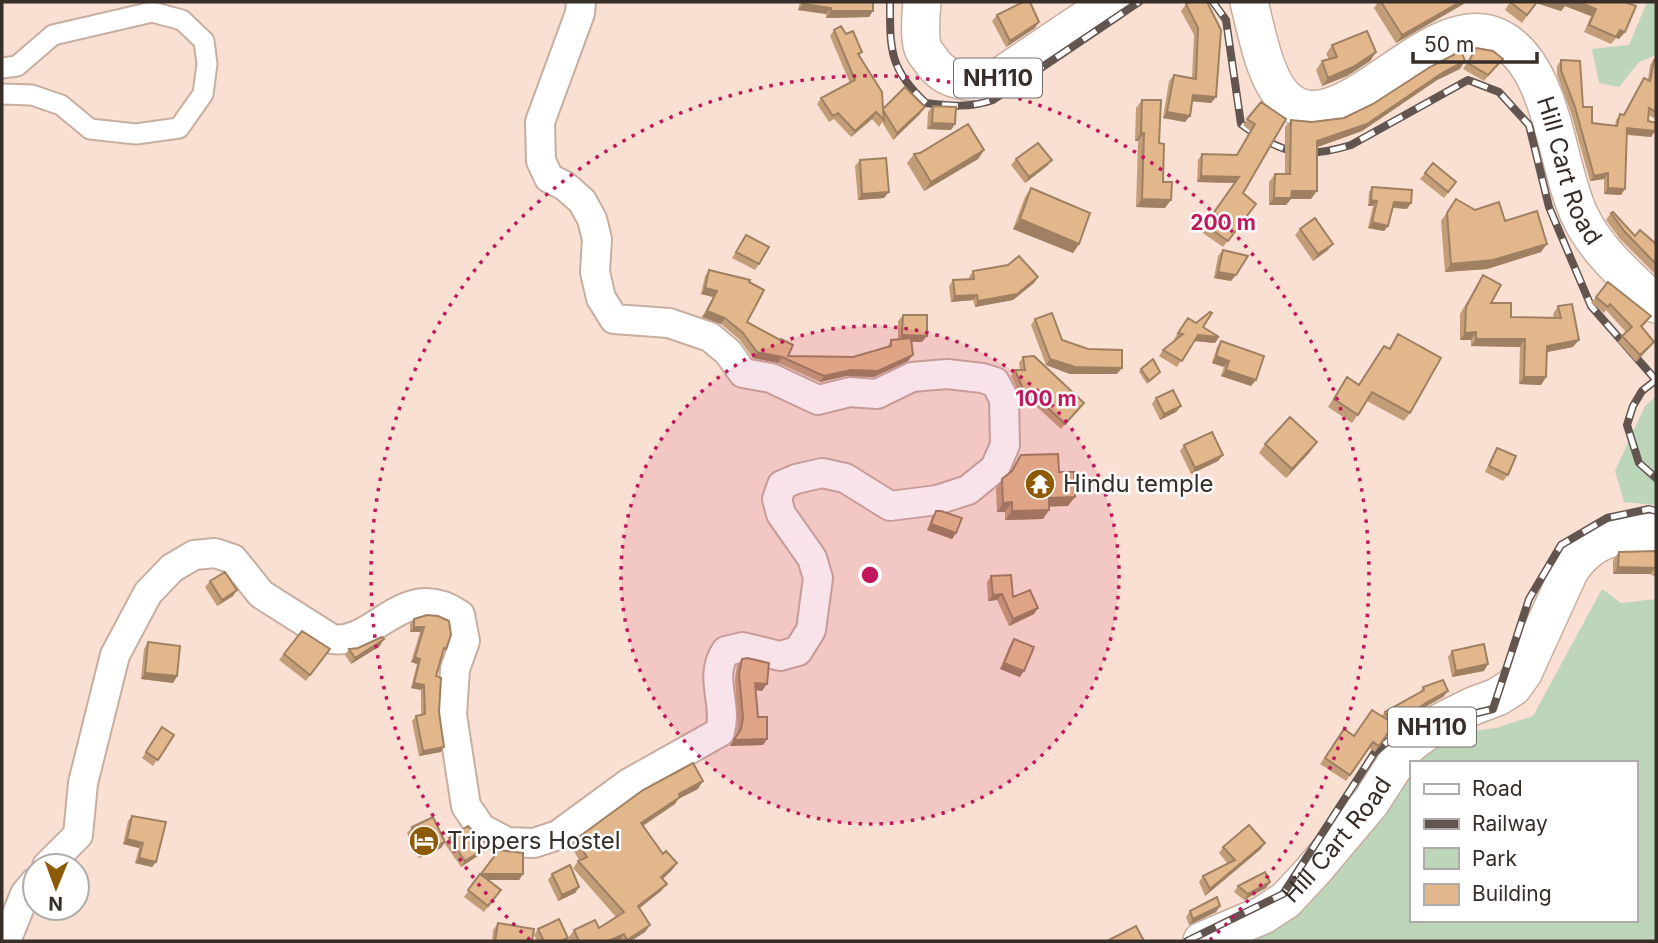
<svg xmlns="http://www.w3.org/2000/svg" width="1658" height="943" font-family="Inter,sans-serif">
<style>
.green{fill:#bdd5b9}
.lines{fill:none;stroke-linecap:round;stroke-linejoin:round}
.street-casing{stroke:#c6aea1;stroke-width:23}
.secondary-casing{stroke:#c6aea1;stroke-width:32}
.highway-casing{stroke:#c6aea1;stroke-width:40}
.street{stroke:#fff;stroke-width:19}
.secondary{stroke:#fff;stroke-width:28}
.highway{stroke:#fff;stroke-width:37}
.rail-casing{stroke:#62554f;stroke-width:8}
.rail{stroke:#fff;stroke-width:5;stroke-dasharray:16;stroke-linecap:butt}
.wall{fill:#c39d78}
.shaded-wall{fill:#9f8062}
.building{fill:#e3b78c;stroke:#9f8062;stroke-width:2}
.ring{fill:none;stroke:#c2185b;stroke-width:3.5;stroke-dasharray:3.5 7}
.labels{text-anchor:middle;stroke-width:5;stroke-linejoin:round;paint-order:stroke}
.shield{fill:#fff;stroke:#736d69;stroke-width:2}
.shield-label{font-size:23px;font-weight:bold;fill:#372e29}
.street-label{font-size:24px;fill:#372e29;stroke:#fff}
.poi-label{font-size:24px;fill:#372e29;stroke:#fff;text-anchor:start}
.centre{fill:#c2185b;stroke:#fff;stroke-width:3.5}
.ring-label{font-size:21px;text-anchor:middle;font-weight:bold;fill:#c2185b;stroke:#fff;stroke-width:5;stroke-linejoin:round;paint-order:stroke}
</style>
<rect width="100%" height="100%" fill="#f9e0d3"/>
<!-- green -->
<path class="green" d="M1647 2H1656V55L1639 62 1619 87 1599 83 1592 49 1629 45Z
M1656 396V505L1624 502 1615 471 1645 406Z
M1602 589 1621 603 1656 599V941H1227L1301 905 1388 809 1403 779 1411 768V920H1635V763H1416L1423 753 1459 733 1496 728 1533 716Z"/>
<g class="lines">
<!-- street casing -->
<g class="street-casing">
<path id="street" d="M2 68 17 66 53 35 152 12 182 20 204 41 207 64 203 94 179 128 136 134 90 129 61 105 32 95 2 94"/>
</g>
<!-- secondary casing -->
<g class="secondary-casing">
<path id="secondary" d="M47 866 78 835 83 783 115 655 148 593 172 568 194 555 215 553 233 559 261 594 332 639C375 646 404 576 460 615L465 641 455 669 452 715 466 806 481 828 507 842 534 843 558 835 629 783 720 732C728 703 708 677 726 651L743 647 780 656 798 651 811 630 818 578 812 558 781 514 777 499 782 485 796 479 822 473 845 478 890 506 937 500 968 490 995 468 1005 445 1004 399 995 382 982 378 947 374 912 377 877 394 850 392 818 400 771 378 743 373 728 352 710 337 669 323 614 319 601 298 595 272 597 239 592 219 582 201 565 186 549 178 541 161 540 122 580 13 581 2
M6 941 25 894 35 882"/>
</g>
<!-- highway casing -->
<g class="highway-casing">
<g id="highway">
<path d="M922 2C921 16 919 31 922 45 923 51 927 55 930 59 946 84 972 84 998 78L1111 2"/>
<path id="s1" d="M1249 2C1256 29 1264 76 1283 96 1338 154 1428 5 1497 37 1554 63 1556 168 1580 216 1597 252 1628 277 1656 304"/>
<path id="s2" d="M1202 941 1263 915 1286 900 1312 872 1371 802 1407 746 1435 725 1473 706 1497 697 1513 687 1523 673 1570 570C1594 535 1617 536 1656 532"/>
</g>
</g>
<!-- street -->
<use href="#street" class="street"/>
<!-- secondary -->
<use href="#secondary" class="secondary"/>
<!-- highway -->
<use href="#highway" class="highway"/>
<!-- rail casing -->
<g class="rail-casing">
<path id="rail" d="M890 2C890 49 889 69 926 103 950 106 970 108 993 100L1139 2
M1213 2 1226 20 1241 124C1280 153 1303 160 1351 145L1468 80 1499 92 1529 125 1549 207 1591 306 1656 380
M1656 380 1642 391 1633 406 1627 425 1639 463 1656 478
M1187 941 1283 894 1375 752 1399 732 1493 709 1529 599 1561 545 1607 518 1649 509 1656 511"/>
</g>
<!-- rail -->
<use href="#rail" class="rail"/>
</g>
<!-- wall -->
<path class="wall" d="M800 2H873L869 17 826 18V14L798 10Z
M1191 2 1216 97 1211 103 1192 101 1185 122 1163 118 1169 81 1174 75 1192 78 1194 35 1181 11 1186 4Z
M1378 2H1467L1396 43 1374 8Z
M1510 2H1625L1619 39 1616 38 1611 44 1584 32 1591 16 1565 6 1561 11 1536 3 1522 23 1505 10Z
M997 15 1035 28 1006 47 992 21Z
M834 30 846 34 862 52 859 56 883 109 920 114 893 140 882 122 879 127 872 119 851 137 834 119 829 122 817 104 821 98 850 83 830 36Z
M1332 45 1376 52 1370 61 1347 76 1322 86 1316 70 1322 61 1329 59 1326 54Z
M1476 48 1503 59 1484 81 1463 69Z
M1561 60 1583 107 1592 123 1615 126 1616 120 1620 114 1623 115 1644 78 1648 80 1650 65 1654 60H1656V116L1654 118 1648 115V121L1655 131 1651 137 1627 135 1621 195 1604 194V179L1590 181 1571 113 1557 75V66Z
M1460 69 1437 80 1362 131 1317 147 1311 199H1291L1286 205H1269V182L1275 174H1285V127L1291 120 1312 122 1344 118Z
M1142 100 1159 143 1165 208 1136 207 1138 141H1135L1136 108Z
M1261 102 1243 193 1256 204 1223 247 1200 231 1235 183 1197 182 1198 160 1202 154 1236 155 1250 131 1243 125Z
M933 106 951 130 927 129 928 112Z
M984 150 978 159 924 191 907 163 914 154Z
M1016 159 1052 160 1047 166 1025 183 1011 165Z
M860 160 884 198 858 200 855 166Z
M1425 173 1456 182 1444 198 1420 179Z
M1372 187 1407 209 1393 208 1388 226 1384 231 1368 228 1373 206H1368L1369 192Z
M1031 188 1079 244 1073 253 1013 229 1025 197Z
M1456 199 1475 210 1505 221 1541 252 1487 269 1445 272 1441 221Z
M1611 213 1635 236 1656 244V275L1620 239 1606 220Z
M1300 229 1328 250 1313 261 1295 235Z
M746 235 759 264 755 270 732 258Z
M1223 250 1231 281 1214 278 1218 256Z
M709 270 749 282 747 322 788 356 853 357 887 348 891 340H898V321L903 315 922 342H911L908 361 874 377 846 376 820 382 778 363 753 358 739 339 721 324 702 317 713 297 701 294 705 276Z
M973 271 1038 277 1034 283 1013 300 975 307 973 300 951 302 949 286 953 280 969 279V277Z
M1483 275 1491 303 1511 317 1554 318 1553 314 1558 306 1573 347 1547 352 1546 377 1541 385 1519 384 1520 347 1471 346V340H1460V314Z
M1596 297 1647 322 1642 327 1654 342 1649 348 1636 362 1618 342 1626 332 1606 310 1604 313 1591 303Z
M1188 318 1219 337 1215 343 1194 341 1177 367 1159 356 1163 350 1176 340 1174 339Z
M1035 319 1062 340 1117 374H1070L1046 365 1031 325Z
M1398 334 1410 413 1404 421 1367 401 1352 423 1328 407 1347 377 1358 385 1389 349Z
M1221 341 1251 386 1221 376 1224 367 1212 363 1217 347Z
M1023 357 1080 408 1061 429 1025 396H1020L1011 376 1015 370H1020L1019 363Z
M1141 369 1158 375 1147 384 1139 372Z
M1156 398 1181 406 1176 412 1160 420 1152 404Z
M1265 444 1310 452 1286 478 1259 453Z
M1184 445 1223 455 1218 461 1191 474 1180 451Z
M1497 448 1508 475 1503 481 1485 472 1493 454Z
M1021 455 1059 472 1068 506H1049V510L1043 519 1005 520V512H997L996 489 1002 479 1010 473Z
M936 511 956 533 952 539 927 530 932 517Z
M1656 551V577L1650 574H1613V560L1619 552Z
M991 576 1013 597 1034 614 1009 626 997 600 988 601 987 582Z
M210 581 233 596 217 606 205 587Z
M427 615 443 654 436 676 439 712 441 752 419 756 412 721 416 716 421 715V690L411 688 417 664 411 662 420 632H410V624L414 619Z
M302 631 330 649 306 681 279 660Z
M1014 639 1020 677 1000 669 1010 645Z
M148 642 177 676 173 683 141 679 144 649Z
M380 646 351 664 345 655 349 649Z
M1452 651 1484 671 1452 677 1448 657Z
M742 659 762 691 755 690 758 717 767 739 763 745 730 746 736 735 738 724 735 680 737 665Z
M1423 687 1448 691 1443 697 1423 708 1402 723 1399 719 1391 722 1394 724 1375 752 1369 748 1346 781 1320 764 1344 729 1354 736 1381 716 1385 712 1420 692Z
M162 727 174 735 153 766 142 758Z
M698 789 678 799 675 804 643 826 663 854 677 863 672 870 663 879 661 891 640 908 650 925 645 932 631 941H570L569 937 574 930 599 928 616 917 573 868 579 860 571 846 576 839Z
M132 816 156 862 152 867 135 863 139 848 123 844 128 821Z
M412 827 445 842 441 848 419 858 407 833Z
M477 836 490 845 485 851 461 867 445 844 449 838Z
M1223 847 1261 849 1205 896 1199 882 1203 876 1228 864 1219 853Z
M499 850 523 874 519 880H488L501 890 484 912 464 897Z
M552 874 579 887 575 893 558 901 548 880Z
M1270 882 1266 888 1244 900 1234 892 1238 886Z
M1220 906 1216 912 1189 925 1186 917 1190 911Z
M498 923 532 941H492L493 930Z
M538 929 568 938 566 941H537L534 935Z"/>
<!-- shaded-wall -->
<path class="shaded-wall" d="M1460 2H1467L1396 43 1402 35Z
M1537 2H1579L1596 9 1591 16 1565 6 1561 11 1536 3 1522 23Z
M803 4 831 8 826 14 798 10Z
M831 11H873L869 17 826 18Z
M1039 22 1035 28 1006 47 1010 41Z
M1620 30 1625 32 1619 39 1616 38Z
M1376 52 1370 61 1347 76 1322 86 1328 78Z
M1465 61 1460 69 1437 80 1362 131 1312 149 1317 141 1442 73Z
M1193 95 1216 97 1211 103 1189 101Z
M925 107 920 114 893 140 897 133Z
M876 112 872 119 851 137 855 131Z
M1167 112 1190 116 1185 122 1163 118Z
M932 123 955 124 951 130 927 129Z
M1627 128 1655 131 1651 137 1623 134Z
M1141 133H1144L1138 141H1135Z
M984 150 978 159 924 191 931 182Z
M1052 160 1047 166 1025 183 1029 177Z
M1608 173 1604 179 1590 181 1594 176Z
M1201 176 1239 177 1235 183 1197 182Z
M1608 188 1625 189 1621 195 1604 194Z
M1292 191H1317L1311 199H1291L1286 205H1269L1274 198Z
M889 192 884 198 858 200 862 194Z
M1142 199 1171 200 1165 208 1136 207Z
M1371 200 1377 201 1373 206H1368Z
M1394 202 1411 203 1407 209 1390 207Z
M1020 219 1079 244 1073 253 1013 229Z
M1372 222 1388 226 1384 231 1368 228Z
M1333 244 1328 250 1313 261 1318 254Z
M1547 244 1541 252 1487 269 1445 272 1451 264Z
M1218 272 1236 275 1231 281 1214 278Z
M1038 277 1034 283 1013 300 975 307 978 301Z
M705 288 717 291 713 297 701 294Z
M977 295 973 300 951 302 955 296Z
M707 311 725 318 721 324 702 317Z
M1476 332 1471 340H1460L1465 333Z
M902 335 927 336 922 342 898 341Z
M1198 335 1219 337 1215 343 1194 341Z
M1476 339H1525L1520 347 1471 346Z
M1579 340 1573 347 1542 353 1547 346Z
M1654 342 1649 348 1636 362 1640 355Z
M757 352 782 357 778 363 753 358Z
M913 355 908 361 874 377 846 376 820 382 824 376Z
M1216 356 1229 361 1224 367 1212 363Z
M1050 359 1122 368 1117 374H1070L1046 365Z
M1226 370 1256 380 1251 386 1221 376Z
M1524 377H1546L1541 385 1519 384Z
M1029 390 1025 396H1020L1024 391Z
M1181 406 1176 412 1160 420 1164 414Z
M1317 442 1310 452 1286 478 1292 469Z
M1223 455 1218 461 1191 474 1195 468Z
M1075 497 1068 506 1042 507 1049 498Z
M1012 502 1005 512H997L1003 503Z
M1049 510 1043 519 1005 520 1012 511Z
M931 524 956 533 952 539 927 530Z
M1618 567H1655L1650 574H1613Z
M237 590 233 596 217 606 222 600Z
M1002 594 997 600 988 601 993 595Z
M1038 608 1034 614 1009 626 1013 619Z
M414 627H424L420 632H410Z
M384 639 380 646 351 664 355 658Z
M415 657 420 659 417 664 411 662Z
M1004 663 1024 671 1020 677 1000 669Z
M1488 664 1484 671 1452 677 1456 671Z
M145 673 177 676 173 683 141 679Z
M414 683 424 685 421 690 411 688Z
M755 683 767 684 762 691 751 689Z
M1448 691 1443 697 1423 708 1402 723 1406 717 1427 702Z
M1404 713 1399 719 1383 725 1388 719Z
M767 739 763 745 730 746 734 740Z
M444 747 441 752 419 756 423 751Z
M703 781 698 789 678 799 675 804 636 830 641 823 679 794Z
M127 839 143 843 139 848 123 844Z
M445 842 441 848 419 858 424 852Z
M1265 843 1261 849 1205 896 1210 889Z
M490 845 485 851 461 867 465 861Z
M139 858 156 862 152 867 135 863Z
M677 863 672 870 656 885 661 877Z
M481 874H523L519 880H477Z
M1270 882 1266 888 1244 900 1248 894Z
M667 884 661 891 633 913 638 906Z
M579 887 575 893 558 901 562 895Z
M1220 906 1216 912 1189 925 1193 919Z
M650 925 645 932 631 941H626Z
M624 934 619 941H608Z"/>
<!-- building -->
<path class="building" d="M803 2H873V11H831V8L803 4Z
M1023 2H1030L1039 22 1010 41 997 15Z
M1191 2H1207L1221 30 1216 97 1193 95 1190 116 1167 112 1174 75 1196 79 1198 28 1186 4Z
M1381 2H1460L1402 35Z
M1510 2H1537L1527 15Z
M1579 2H1625L1636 6 1625 32 1620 30 1616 37 1589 25 1596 9Z
M841 26 846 34 853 31 862 52 858 54 882 92 883 109 905 87 925 107 897 133 883 110 884 120 876 112 855 131 838 113 833 116 821 98 855 80 834 30Z
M1367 31 1376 52 1353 67 1328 78 1322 61 1337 57 1332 45Z
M1476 48 1493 51 1503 59 1488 75 1468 63Z
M1461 51 1465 61 1442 73 1367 124 1317 141V191H1292L1291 198H1274L1275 174H1290L1291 120 1312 122 1344 118 1373 104 1430 67Z
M1561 60 1580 61 1583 107H1592V123L1617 126 1620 114 1624 115 1644 78 1650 81 1654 60H1656V112L1649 108 1648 121 1656 123 1655 131 1627 128 1625 189 1608 188V173L1594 176 1575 107 1561 70Z
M1142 100H1161L1159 143 1164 144 1163 182H1172L1171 200 1142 199 1144 133H1141Z
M1261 102 1286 119 1243 193 1256 204 1228 241 1205 225 1239 177 1201 176 1202 154 1237 155 1255 124 1247 119Z
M933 106 956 107 955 124 932 123Z
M968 124 984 150 931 182 914 154 920 153Z
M1038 143 1052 160 1029 177 1016 159Z
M886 158 889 192 862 194 860 160Z
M1433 163 1456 182 1448 192 1425 173Z
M1372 187 1412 190 1411 203 1394 202 1388 226 1372 222 1377 201 1371 200Z
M1031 188 1090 213 1079 244 1020 219Z
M1456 199 1475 210 1499 202 1505 221 1537 211 1547 244 1493 260 1451 264 1447 213Z
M1613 212 1635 236 1640 230 1656 244V264L1625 232 1611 213Z
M1315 218 1333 244 1318 254 1300 229Z
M746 235 769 247 759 264 736 252Z
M1223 250 1248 256 1236 275 1218 272Z
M1019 256 1038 277 1017 294 978 301 977 295 955 296 953 280 974 279 973 271 1008 265Z
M709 270 750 280 749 282 764 290 747 322 780 340 781 339 793 345 788 356 853 357 891 346V340L911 338 913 355 878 371 851 370 824 376 782 357 757 352 743 333 725 318 707 311 717 291 705 288Z
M1483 275 1501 285 1491 303H1511V317L1561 318 1558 306 1572 304 1579 340 1547 346 1546 377H1524L1525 339H1476V332L1465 333 1466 307Z
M1608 282 1651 316 1641 326 1654 342 1640 355 1622 336 1632 327 1610 304 1608 307 1596 297Z
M1210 312 1212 313 1203 327 1219 337 1198 335 1182 361 1163 350 1183 334 1178 333 1188 318 1196 323Z
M1052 313 1062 340 1088 349 1122 350V368L1075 367 1050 359 1035 319Z
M903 315H927V336L902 335Z
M1398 334 1441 358 1410 413 1372 392 1358 415 1334 399 1347 377 1359 385 1384 346 1390 349Z
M1221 341 1264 356 1256 380 1226 370 1229 361 1216 356Z
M1034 356 1084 403 1065 424 1029 390 1024 391 1015 370H1025L1023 357Z
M1153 359 1160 372 1149 381 1141 369Z
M1173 390 1181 406 1164 414 1156 398Z
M1290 417 1317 442 1292 469 1265 444Z
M1212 432 1223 455 1195 468 1184 445Z
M1497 448 1516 456 1508 475 1489 466Z
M1058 454 1059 472H1074L1075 497 1049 498V510L1012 511V502L1003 503 1002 479 1012 471 1021 455Z
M936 511H941L962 518 956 533 931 524Z
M1656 551V568L1618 567 1619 552Z
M225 572 237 590 222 600 210 581Z
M1011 575 1013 597 1030 590 1038 608 1013 619 1002 594 993 595 991 576Z
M427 615 438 616 449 621 451 635 446 649 444 648 436 676 441 678 439 712 444 747 423 751 416 716 425 714 424 685 414 683 420 659 415 657 424 627H414V619Z
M302 631 330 649 310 675 284 654Z
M382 637 384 639 355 658 349 649 358 648Z
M1014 639 1034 647 1024 671 1004 663Z
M148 642 180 646 177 676 145 673Z
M1484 644 1488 664 1456 671 1452 651Z
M747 658 769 663 767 684 755 683 758 717H767V739L734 740 741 729 743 718 739 674 742 659Z
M1443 680 1448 691 1427 702 1406 717 1404 713 1388 719 1385 712 1424 690 1423 687Z
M1372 710 1394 724 1379 746 1373 742 1350 775 1325 758 1344 729 1354 736Z
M162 727 174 735 158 760 146 752Z
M693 763 703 781 679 794 680 797 641 823 663 854 666 851 677 863 661 877 667 884 638 906 650 925 627 940 624 934 608 941H579L574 930 595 920 599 928 624 912 578 861 587 857 576 839 643 790Z
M132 816 166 822 156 862 139 858 143 843 127 839Z
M433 817 445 842 424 852 412 827Z
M1249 825 1265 843 1210 889 1203 876 1235 860 1223 847Z
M468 826 477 836 490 845 465 861 449 838Z
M499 850 523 853V874H481Z
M570 865 579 887 562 895 552 874Z
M1265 872 1270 882 1248 894 1238 886Z
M480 874 501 890 488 906 468 890Z
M1217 897 1220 906 1193 919 1190 911Z
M559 919 568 938 561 941H544L538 929Z
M498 923 534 929 532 941H495Z
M1136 926 1144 941H1107Z"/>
<!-- distance rings -->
<circle cx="870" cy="575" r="249" fill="#c2185b" fill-opacity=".12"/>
<g class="ring">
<circle cx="870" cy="575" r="249"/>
<path d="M530 940A499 499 0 1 1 1210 940"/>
</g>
<!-- icons -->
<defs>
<g id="temple-disc" transform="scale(1.575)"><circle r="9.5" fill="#8d5a06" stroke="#fff"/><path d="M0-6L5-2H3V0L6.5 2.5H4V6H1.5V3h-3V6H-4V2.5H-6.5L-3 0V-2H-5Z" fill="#fff"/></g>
<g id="hotel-disc" transform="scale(1.575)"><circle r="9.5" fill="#8d5a06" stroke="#fff"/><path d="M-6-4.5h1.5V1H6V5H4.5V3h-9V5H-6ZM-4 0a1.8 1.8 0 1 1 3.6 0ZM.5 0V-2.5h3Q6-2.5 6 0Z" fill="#fff"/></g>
</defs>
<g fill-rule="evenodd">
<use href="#temple-disc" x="1040" y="484"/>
<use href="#hotel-disc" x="424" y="841"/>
</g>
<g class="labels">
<!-- shield labels -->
<g class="shield">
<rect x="954" y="58.5" width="88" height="39" rx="5"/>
<rect x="1388" y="707.5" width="88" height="39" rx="5"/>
</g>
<g class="shield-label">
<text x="998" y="86">NH110</text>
<text x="1432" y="735">NH110</text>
</g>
<!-- street labels -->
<g class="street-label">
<text dy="8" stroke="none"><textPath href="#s1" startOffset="495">Hill Cart Road</textPath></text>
<text dy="8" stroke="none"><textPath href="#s2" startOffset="173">Hill Cart Road</textPath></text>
</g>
<!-- poi labels -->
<g class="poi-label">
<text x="1063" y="492">Hindu temple</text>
<text x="447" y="849">Trippers Hostel</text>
</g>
</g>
<circle cx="870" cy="575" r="10" class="centre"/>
<g class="ring-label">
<text x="1223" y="230">200 m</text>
<text x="1046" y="406">100 m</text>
</g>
<!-- border -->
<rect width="1658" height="943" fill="none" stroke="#372e29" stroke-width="7"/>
<!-- legend -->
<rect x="1410" y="761" width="228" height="161" fill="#ffffff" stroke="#afaba9" stroke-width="2"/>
<rect x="1424" y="784" width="35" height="10" fill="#ffffff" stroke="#afaba9" stroke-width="2"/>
<text x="1472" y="796" font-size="21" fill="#372e29">Road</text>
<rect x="1424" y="819" width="35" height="10" fill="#62554f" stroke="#afaba9" stroke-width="2"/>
<text x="1472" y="831" font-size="21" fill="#372e29">Railway</text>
<rect x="1424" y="848" width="35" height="21" fill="#bdd5b9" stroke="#afaba9" stroke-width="2"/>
<text x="1472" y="866" font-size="21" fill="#372e29">Park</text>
<rect x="1424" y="884" width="35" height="21" fill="#e3b78c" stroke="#afaba9" stroke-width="2"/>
<text x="1472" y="901" font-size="21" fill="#372e29">Building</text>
<!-- north arrow -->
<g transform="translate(56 887) rotate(181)"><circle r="33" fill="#ffffff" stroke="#afaba9" stroke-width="2"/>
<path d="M0-5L12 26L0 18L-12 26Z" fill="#8d5a06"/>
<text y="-10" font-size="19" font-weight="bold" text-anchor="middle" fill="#372e29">N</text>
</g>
<!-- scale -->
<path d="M1413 52v10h124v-10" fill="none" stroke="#372e29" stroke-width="3.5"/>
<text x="1424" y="52" font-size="21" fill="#372e29" stroke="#ffffff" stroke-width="5" paint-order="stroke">50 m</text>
</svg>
